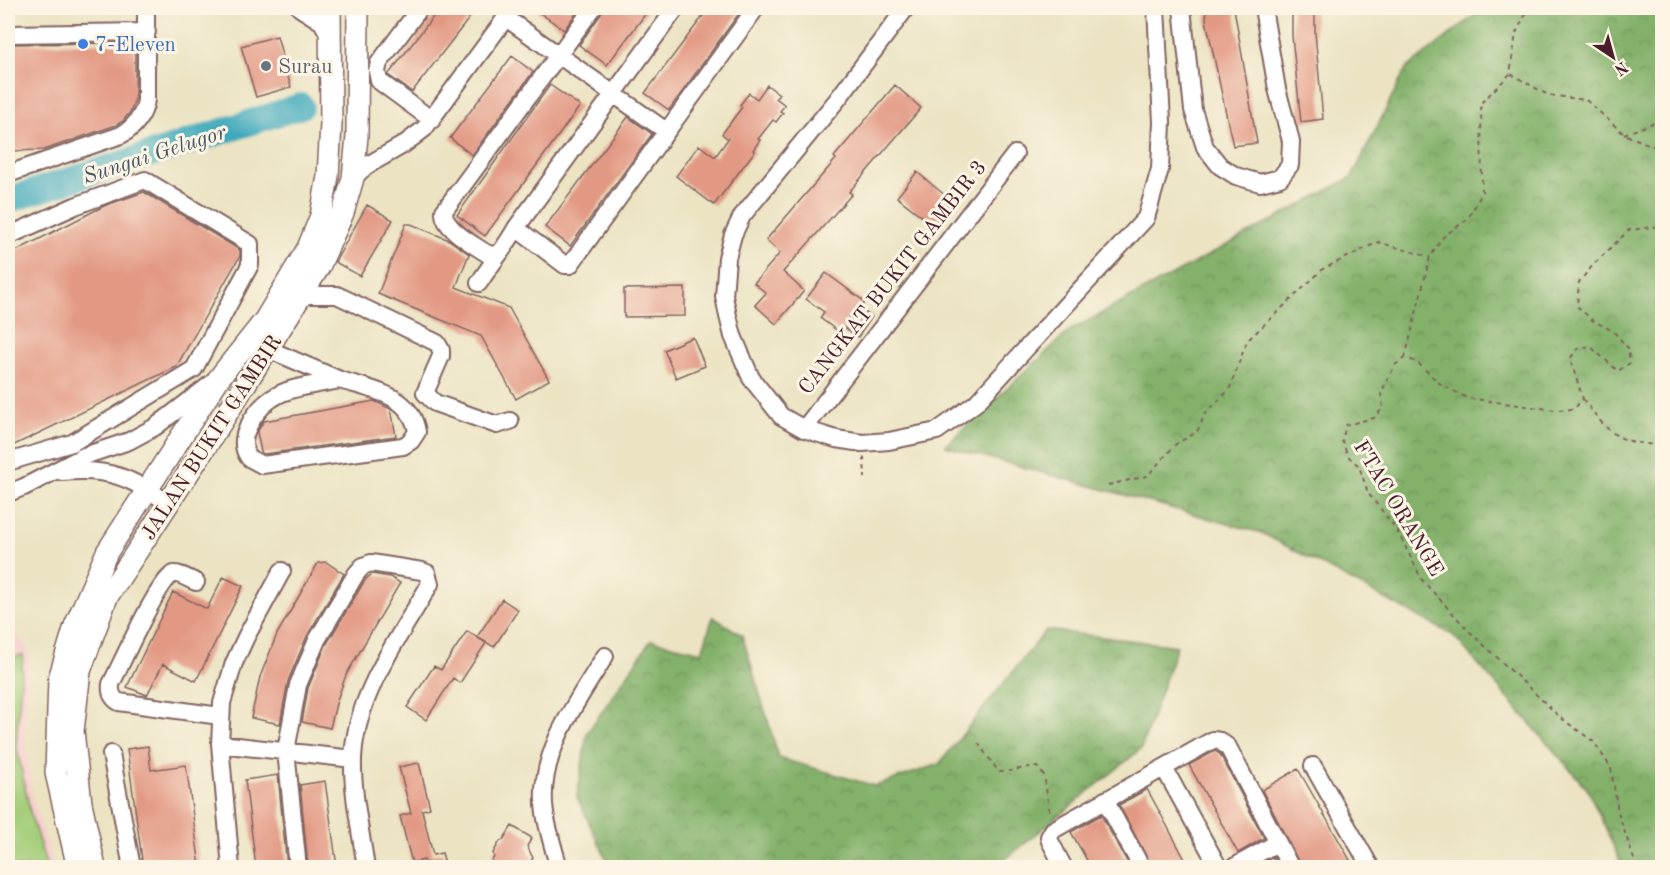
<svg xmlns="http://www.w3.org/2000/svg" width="1670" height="875" font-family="'Old Standard TT',serif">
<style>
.built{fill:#f7d0cf}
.forest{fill:url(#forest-crowns);stroke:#66684a;stroke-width:1.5}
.pitch{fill:#a4ce7a;stroke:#777652;stroke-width:1.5}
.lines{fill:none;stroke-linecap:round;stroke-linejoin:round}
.river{stroke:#3da9bc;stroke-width:26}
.building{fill:#e29984}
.minor-casing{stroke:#826460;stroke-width:20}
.major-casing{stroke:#826460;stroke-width:24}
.path{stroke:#826460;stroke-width:2;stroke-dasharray:4.5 4.5;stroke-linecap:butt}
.minor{stroke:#fff;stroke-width:16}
.major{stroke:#fff;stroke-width:21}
.shop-dot{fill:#3f7fe0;stroke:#fcf5e5;stroke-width:2}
.worship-dot{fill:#6b7280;stroke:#fcf5e5;stroke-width:2}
.labels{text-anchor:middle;stroke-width:6;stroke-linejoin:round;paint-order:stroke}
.shop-label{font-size:21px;fill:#366cbe;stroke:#fcf5e5;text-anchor:start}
.worship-label{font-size:21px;fill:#5b616d;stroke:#fcf5e5;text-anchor:start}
.street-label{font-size:21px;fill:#4a1f2b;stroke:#fcf5e5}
.water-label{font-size:22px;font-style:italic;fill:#455665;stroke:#fcf5e5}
</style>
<defs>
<pattern id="forest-crowns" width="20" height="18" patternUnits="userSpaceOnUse" patternTransform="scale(1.5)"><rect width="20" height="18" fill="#83b16a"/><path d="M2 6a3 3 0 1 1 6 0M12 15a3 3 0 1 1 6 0" fill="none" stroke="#6d8f57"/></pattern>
</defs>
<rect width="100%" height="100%" fill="#fcf5e5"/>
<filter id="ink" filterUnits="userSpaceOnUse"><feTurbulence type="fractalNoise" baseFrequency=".0167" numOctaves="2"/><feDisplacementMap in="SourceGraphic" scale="12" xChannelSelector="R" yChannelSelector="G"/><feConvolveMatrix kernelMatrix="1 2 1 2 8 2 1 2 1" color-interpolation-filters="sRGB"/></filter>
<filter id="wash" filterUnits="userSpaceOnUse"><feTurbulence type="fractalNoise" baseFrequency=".008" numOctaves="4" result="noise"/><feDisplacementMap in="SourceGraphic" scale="24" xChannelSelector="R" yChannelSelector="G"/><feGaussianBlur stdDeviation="1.35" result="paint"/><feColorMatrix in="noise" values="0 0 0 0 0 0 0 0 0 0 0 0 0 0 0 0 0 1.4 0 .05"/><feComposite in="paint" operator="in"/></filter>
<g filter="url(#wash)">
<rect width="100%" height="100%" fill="#ebe3c2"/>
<!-- built -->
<path class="built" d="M16 634 29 651 25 735 33 800 55 867 8 868V635Z"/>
<!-- forest -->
<path class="forest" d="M1484 8H1662V867H1623L1588 790 1453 635 1262 533 945 446 1069 331 1352 177 1406 69Z
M713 617 742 635 779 758 875 786 939 764 1046 630 1177 646 1141 749 996 867H610L577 797 587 733 651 640 702 652Z"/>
<!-- pitch -->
<path class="pitch" d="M23 655 16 744 31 816 47 867H8V658Z"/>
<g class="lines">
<!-- river -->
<path class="river" d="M8 200 301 106"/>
</g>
<g id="blocks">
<!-- building -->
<path class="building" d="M440 8H477L412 92 388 75Z
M533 8H580L564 30Z
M603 8H650L607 65 579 45 601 14Z
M709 8H743L669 110 645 93Z
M1207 8H1234L1257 143 1233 146 1206 20Z
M1292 8H1315V33L1323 119 1301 122 1292 36Z
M277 36 291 87 256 97 241 46Z
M135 43V99L131 111 123 121 116 125 44 150 8 151V44Z
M512 56 533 72 472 155 450 138Z
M550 85 580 106 485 236 457 215Z
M767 85 779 94 776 98 785 105 780 111 783 113 776 122 773 120 758 139 760 140 753 150 755 151 714 205 676 176 699 145 715 157 728 139 722 134 742 107 740 105 749 93 757 99Z
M895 85 921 108 849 192 852 194 783 272 804 291 776 324 755 305 766 293 754 283 780 253 766 240 836 159 834 157Z
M628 117 652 134 570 246 545 227Z
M917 172 952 201 933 225 897 197Z
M144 192 240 250V256L176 367 8 448V255L104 206Z
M367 205 393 220 360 276 335 262Z
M406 224H411L449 240 469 254 456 287 509 308 549 380 516 399 481 336 378 294Z
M826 273 865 302 860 309 872 317 858 337 843 327 839 332 820 318 824 312 806 299Z
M685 288V316L624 317V289Z
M693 337 705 366 676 378 664 350Z
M374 401 391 409 396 436 264 454 261 452 257 432 264 421Z
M326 562 344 574 307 636 288 681 280 724 251 718 260 677 277 634 318 563Z
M372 574 390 577 400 583 346 675 337 700 330 728 302 722 308 688 326 645 365 580Z
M223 577 243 586 196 681 163 664 147 695 127 687 173 592 207 609Z
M502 599 518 610 494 647 477 637Z
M467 631 486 643 460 683 453 678 426 720 407 707 434 666 441 670Z
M148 746 151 770 186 765 200 867H143L127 749Z
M1215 751 1220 754 1264 838 1238 853 1189 765Z
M419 763 430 808 422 810 433 855 442 853 446 867H426L424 860 412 863 400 816 411 813 399 767Z
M1298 769 1354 867H1301L1262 790Z
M278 775 287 867H256L245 780Z
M325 781 337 867H308L300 785Z
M1147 789 1158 809 1189 867H1152L1119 805Z
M1101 815 1130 867H1091L1071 832Z
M512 826 532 838 527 846 533 858 527 867H497L491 862 494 857 493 853 500 841 503 840Z
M1273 857 1279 867H1255Z"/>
</g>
</g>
<g filter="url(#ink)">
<use href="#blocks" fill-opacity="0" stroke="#826460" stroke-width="1.5"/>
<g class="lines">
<!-- minor casing -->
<g class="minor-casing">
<path id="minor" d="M300 8 322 22 331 38
M420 8 379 63 377 71 379 81 432 120
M906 8 837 100 742 216 733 235 727 258 724 296 728 316 733 336 751 378 781 416 804 429 836 439 862 443 889 441 937 431 976 403 1146 218 1160 169 1162 122 1156 8
M1182 8 1193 110 1205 147 1220 166 1236 176 1260 183 1280 178 1290 165 1291 141 1277 89 1263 8
M506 18 666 131
M8 34 147 32
M8 174 121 135C134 128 144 115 146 100V8
M353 178 366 166 403 145 424 129 513 8
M516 228 565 265H570L756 8
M8 236 75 206 145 180 250 244V265L194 369 72 443 8 462
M497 254 489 255C475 245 442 229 444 211L593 8
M479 283C491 264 505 248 516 228L676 8
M300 297 309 295H337L437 343 441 350V356L425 393 435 403 497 425 510 421
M268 349 340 380
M340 380C372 390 411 394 417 432L411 441 403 446 262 465 249 458C242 448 243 437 248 427 268 386 300 388 340 380Z
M804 429 1015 154
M62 472C110 467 129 478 169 503
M8 493 24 487 84 456 129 441 155 427 211 384
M196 582C190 580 180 573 174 574 159 578 120 667 111 684 110 692 112 698 119 702L220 716
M220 744 353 759
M111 754 132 868
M1313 766 1371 868
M1164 768 1219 868
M1105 800 1142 868
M231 868 220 744 222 703 234 663 246 637 282 571
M298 868 286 751 298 685 317 640 356 574 363 566 371 563 422 571 427 573 430 584C399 638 356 694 353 758 352 794 361 832 366 868
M559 868C554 850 548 831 545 813 536 755 577 702 605 656
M1064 868 1050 841 1049 837 1053 830 1213 740 1220 741 1228 747 1291 868
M1232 868 1277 843"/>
</g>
<!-- major casing -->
<g class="major-casing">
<path id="major" d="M78 868 56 773 59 679 75 626 107 552 219 378 265 320 308 248 321 216 328 176 331 124 330 8
M95 868 81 803 73 731 80 671 107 597 212 437 319 267 343 213 353 178 357 136 358 8"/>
</g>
<!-- path -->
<path class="path" d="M1511 74 1548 95 1586 100 1624 134 1662 150
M1624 134 1662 120
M1405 358 1430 257 1444 236 1468 219 1482 193 1481 103 1510 74 1516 33 1529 8
M1583 399C1610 434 1615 443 1662 445
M864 457 865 478
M1108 485 1147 476 1176 444 1197 432 1205 414 1229 390 1247 341 1323 269 1378 242 1430 257
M978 743 999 772C1013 772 1024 766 1037 767L1044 775 1050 815
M1637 868 1618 812 1611 768 1594 742 1561 718 1469 631 1422 580 1397 530 1368 493 1359 466 1348 456 1342 441 1346 425 1374 418 1383 408 1381 393 1395 365 1405 358 1417 362 1439 383 1467 398 1555 410 1574 409 1583 399 1570 359 1577 349 1590 346 1618 371 1630 363 1628 348 1613 331 1592 320 1577 306 1579 282 1594 264 1629 230 1662 226"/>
<!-- minor -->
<use href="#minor" class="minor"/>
<!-- major -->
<use href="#major" class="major"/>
</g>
</g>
<!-- markers -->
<circle class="shop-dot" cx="83" cy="44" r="6"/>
<circle class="worship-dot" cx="266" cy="66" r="6"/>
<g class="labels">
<!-- shop labels -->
<g class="shop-label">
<text x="95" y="51">7-Eleven</text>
</g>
<!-- worship labels -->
<g class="worship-label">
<text x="278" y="73">Surau</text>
</g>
<!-- street labels -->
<g class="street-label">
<text transform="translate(892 277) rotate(-52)" y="7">CANGKAT BUKIT GAMBIR 3</text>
<text transform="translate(211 437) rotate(-57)" y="7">JALAN BUKIT GAMBIR</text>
<text transform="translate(1399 508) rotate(59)" y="7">FTAC ORANGE</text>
</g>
<!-- water labels -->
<g class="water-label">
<text transform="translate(154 153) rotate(-18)" y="8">Sungai Gelugor</text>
</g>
</g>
<!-- margin -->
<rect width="1670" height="875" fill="none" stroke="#fcf5e5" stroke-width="30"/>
<!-- north arrow -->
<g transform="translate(1613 57) rotate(144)" stroke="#fcf5e5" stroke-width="4.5" paint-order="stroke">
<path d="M0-4.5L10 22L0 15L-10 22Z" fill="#4a1f2b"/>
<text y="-9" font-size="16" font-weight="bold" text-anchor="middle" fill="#4a1f2b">N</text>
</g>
</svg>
